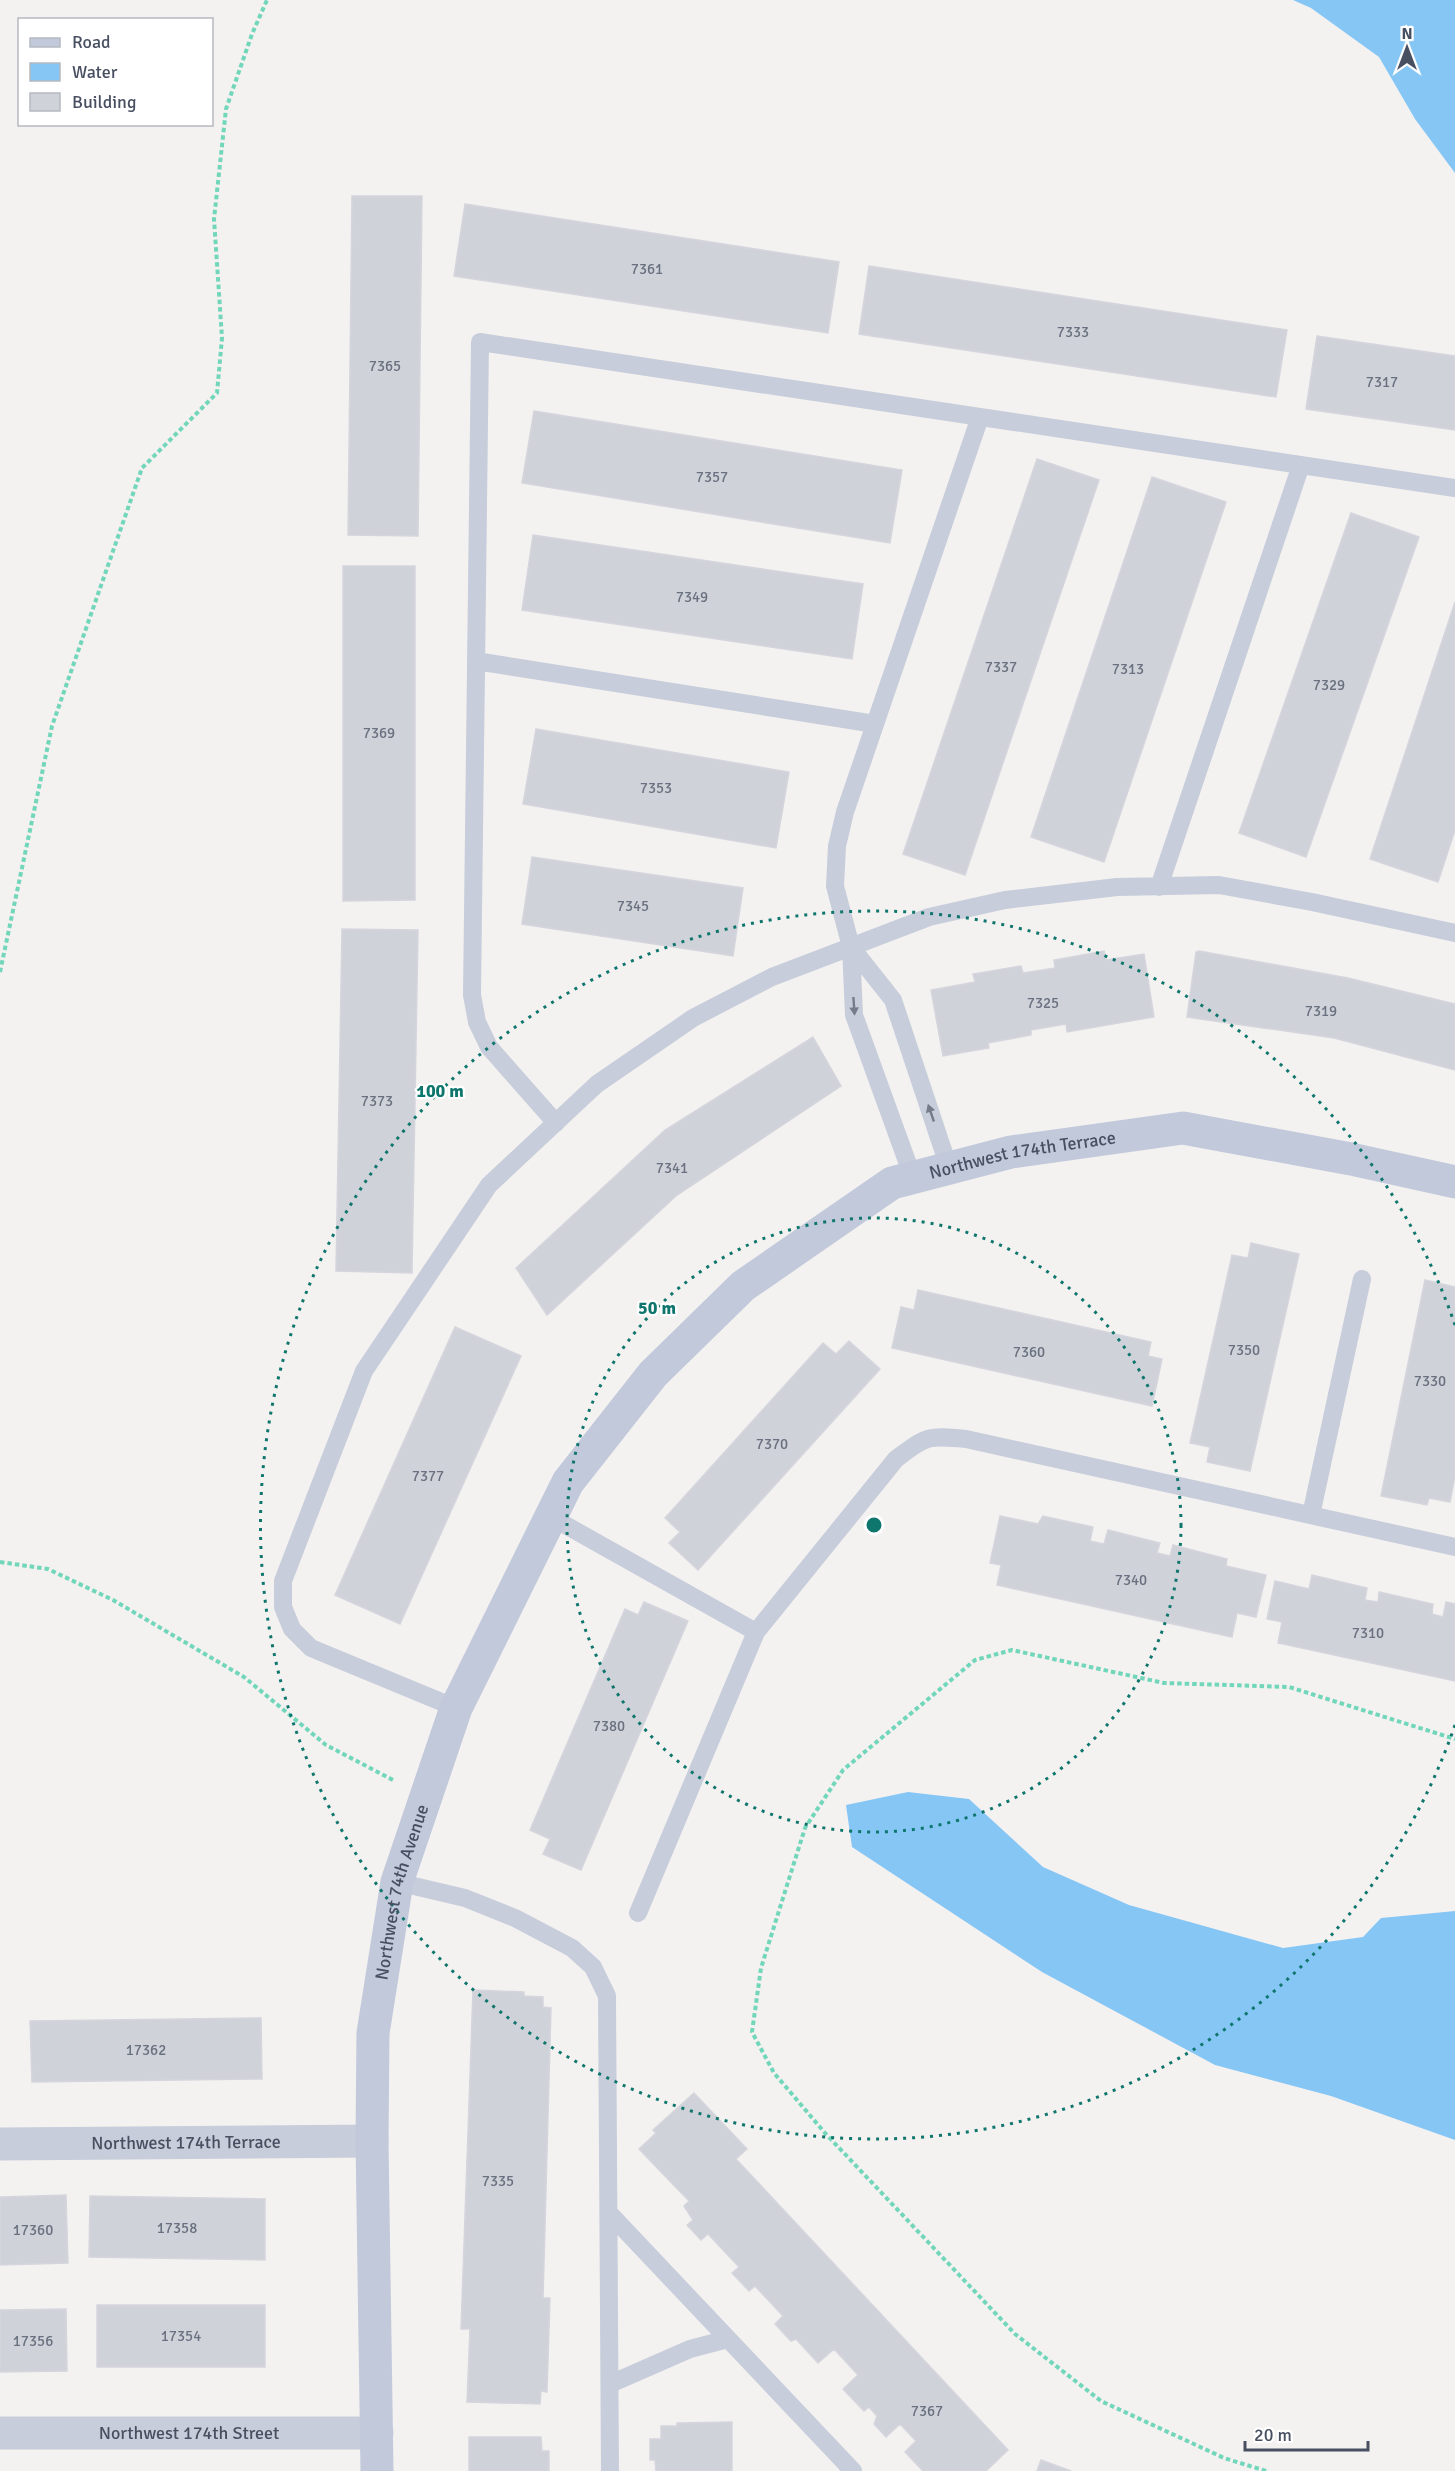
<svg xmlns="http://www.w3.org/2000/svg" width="1455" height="2471" font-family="Signika,sans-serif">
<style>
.water{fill:#86c6f5}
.building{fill:#d0d2d9;stroke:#d5d5dd;stroke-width:1.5}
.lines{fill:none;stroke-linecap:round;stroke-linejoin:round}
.path{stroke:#71d6ba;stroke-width:4;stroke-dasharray:4.5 3;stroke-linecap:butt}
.lane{stroke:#c7cdda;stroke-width:18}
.street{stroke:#c7cdda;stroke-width:33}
.secondary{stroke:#c2c9db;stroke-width:33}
.oneway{fill:#747b8b}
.ring{fill:none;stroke:#0f766e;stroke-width:3;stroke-dasharray:3 6}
.labels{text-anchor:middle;stroke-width:4.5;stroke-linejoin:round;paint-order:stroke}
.number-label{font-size:15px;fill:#69707f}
.street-label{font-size:18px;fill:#474f61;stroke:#fff}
.centre{fill:#0f766e;stroke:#fff;stroke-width:3}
.ring-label{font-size:18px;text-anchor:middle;font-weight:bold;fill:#0f766e;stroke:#fff;stroke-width:4.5;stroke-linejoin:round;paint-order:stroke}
</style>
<rect width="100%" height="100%" fill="#f4f2f1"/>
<!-- water -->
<path class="water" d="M1293 0H1455V173L1415 119 1379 57 1311 8Z
M908 1792 969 1799 1043 1867 1129 1905 1283 1948 1363 1937 1381 1918 1455 1911V2140L1331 2096 1215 2065 1042 1972 852 1847 846 1805Z"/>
<!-- building -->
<path class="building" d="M352 196H422L418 536 348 535Z
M465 204 839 262 828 333 454 276Z
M869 266 1287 330 1276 397 859 334Z
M1317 336 1455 356V430L1306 409Z
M534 411 902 470 890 543 522 483Z
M1037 459 1099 480 965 875 903 854Z
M1152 477 1226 502 1104 862 1031 837Z
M1351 513 1419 537 1306 857 1239 833Z
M533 535 863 584 852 659 522 610Z
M343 566H415V900L343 901Z
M1455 602V830L1438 882 1370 859Z
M536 729 789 772 776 848 523 804Z
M532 857 743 888 733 956 522 924Z
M342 929 418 930 412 1273 336 1271Z
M1104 951 1106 960 1144 954 1154 1017 1067 1032 1066 1024 1031 1030V1035L988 1043 989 1048 943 1056 931 990 975 982 973 974 1021 966 1023 973 1055 968 1054 960Z
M1199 951 1348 978 1455 1004V1070L1334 1038 1187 1017 1196 952Z
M813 1037 841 1086 676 1196 547 1315 516 1268 665 1130Z
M1251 1243 1299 1254 1250 1471 1207 1462 1210 1447 1190 1443 1232 1255 1248 1258Z
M1425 1280 1455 1287V1476L1450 1502 1429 1498 1427 1505 1381 1496Z
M918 1290 1151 1342 1148 1356 1162 1359 1152 1406 892 1348 901 1307 914 1310Z
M455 1327 521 1356 400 1624 335 1595Z
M849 1341 880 1369 698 1570 669 1543 680 1532 665 1518 823 1343 836 1354Z
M1000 1516 1038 1524 1043 1516 1093 1527 1090 1541 1104 1544 1108 1530 1160 1543 1157 1553 1170 1556 1173 1545 1227 1559 1226 1566 1266 1575 1256 1617 1237 1613 1232 1637 997 1585 1001 1565 990 1563Z
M1312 1575 1367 1588 1365 1600 1378 1602 1379 1592 1433 1604 1432 1614 1443 1617 1446 1602 1455 1604V1681L1278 1643 1282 1622 1267 1619 1275 1581 1309 1589Z
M644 1602 688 1621 581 1870 543 1854 550 1839 530 1830 625 1609 638 1615Z
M473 1990 524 1992V1996L543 1997V2007L551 2008 543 2298H550L547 2392 541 2391 540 2404 467 2402 470 2329H461Z
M261 2018 262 2079 32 2082 30 2021Z
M694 2093 747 2149 736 2159 1008 2450 986 2471H923L905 2452 916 2441 900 2424 886 2437 874 2424 877 2416 869 2407 864 2411 843 2389 858 2375 834 2349 818 2363 796 2339 791 2341 775 2324 783 2316 755 2286 749 2291 732 2273 739 2267 708 2234 701 2240 687 2225 693 2220 684 2206 689 2201 639 2149 656 2133 653 2130Z
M66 2195 68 2263 0 2265V2197Z
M90 2196 265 2199V2260L89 2257Z
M97 2305H265V2367H97Z
M66 2309 67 2371 0 2372V2310Z
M732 2422V2471H656L655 2460H650V2439H661V2426H677V2423Z
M469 2437H541L542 2451H549V2471H469Z
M1041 2460 1071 2471H1037Z"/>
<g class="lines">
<!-- path -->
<path class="path" d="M0 972 52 726 142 468 217 393 222 338 214 219 226 109 252 34 267 0
M0 1562 48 1569 113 1600 244 1677 326 1745 393 1780
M1266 2471 1224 2458 1101 2401 1015 2334 825 2133 774 2073 752 2032 761 1968 805 1828 843 1770 975 1660 1012 1650 1164 1683 1289 1687 1455 1739"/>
<!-- lane -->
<path class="lane" d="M476 661 875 724
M1159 887 1301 465
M851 947 893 1000 949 1168
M556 1123 489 1047 477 1022 472 995 480 342 1455 488
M913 1178 854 1015 851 947 835 886 837 846 845 812 980 417
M1311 1515 1362 1279
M551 1517 756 1632
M456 1708 311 1648 292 1629 283 1607V1581L364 1371 489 1185 597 1084 693 1018 772 977 929 917 1005 900 1117 887 1219 885 1312 902 1455 933
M397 1882 465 1898 515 1918 572 1948 593 1967 607 1996 610 2471
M638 1913 756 1632 896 1459C927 1436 927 1435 966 1439L1455 1547
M609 2213 853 2471
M610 2384 690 2349 728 2339"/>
<!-- street -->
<g class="street">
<path id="s1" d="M0 2144 372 2141"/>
<path id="s2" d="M0 2433H377"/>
</g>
<!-- secondary -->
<path class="secondary" id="s3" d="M377 2471 372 2141 373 2033 397 1882 456 1708 568 1482 653 1374 743 1286 892 1183 1011 1152 1183 1128 1351 1159 1455 1182"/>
</g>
<!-- one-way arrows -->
<defs><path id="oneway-solid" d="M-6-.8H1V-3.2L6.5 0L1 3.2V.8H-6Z" transform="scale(1.5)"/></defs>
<g class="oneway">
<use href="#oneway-solid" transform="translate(854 1006) rotate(86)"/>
<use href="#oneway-solid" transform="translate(931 1113) rotate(-109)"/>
</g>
<!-- distance rings -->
<g class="ring">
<circle cx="874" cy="1525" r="307"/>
<path d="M1455 1725A614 614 0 1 1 1455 1325"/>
</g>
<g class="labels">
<!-- number labels -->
<g class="number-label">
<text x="647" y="274">7361</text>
<text x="1073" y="337">7333</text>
<text x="385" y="371">7365</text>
<text x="1382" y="387">7317</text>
<text x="712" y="482">7357</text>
<text x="692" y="602">7349</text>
<text x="1001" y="672">7337</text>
<text x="1128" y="674">7313</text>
<text x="1329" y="690">7329</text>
<text x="379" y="738">7369</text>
<text x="656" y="793">7353</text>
<text x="633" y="911">7345</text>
<text x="1043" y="1008">7325</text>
<text x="1321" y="1016">7319</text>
<text x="377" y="1106">7373</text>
<text x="672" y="1173">7341</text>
<text x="1244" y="1355">7350</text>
<text x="1029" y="1357">7360</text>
<text x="1430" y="1386">7330</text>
<text x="772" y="1449">7370</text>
<text x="428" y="1481">7377</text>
<text x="1131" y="1585">7340</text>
<text x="1368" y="1638">7310</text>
<text x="609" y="1731">7380</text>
<text x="146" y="2055">17362</text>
<text x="498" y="2186">7335</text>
<text x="177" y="2233">17358</text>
<text x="33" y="2235">17360</text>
<text x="181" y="2341">17354</text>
<text x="33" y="2346">17356</text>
<text x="927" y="2416">7367</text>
</g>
<!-- street labels -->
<g class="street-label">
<text dy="6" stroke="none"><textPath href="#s3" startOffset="1605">Northwest 174th Terrace</textPath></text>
<text dy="6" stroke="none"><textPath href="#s3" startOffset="582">Northwest 74th Avenue</textPath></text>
<text dy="6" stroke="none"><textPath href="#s1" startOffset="186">Northwest 174th Terrace</textPath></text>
<text dy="6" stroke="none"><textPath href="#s2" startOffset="189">Northwest 174th Street</textPath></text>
</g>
</g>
<circle cx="874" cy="1525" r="9" class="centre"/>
<g class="ring-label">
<text x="440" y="1097">100 m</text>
<text x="657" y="1314">50 m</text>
</g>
<!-- legend -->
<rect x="18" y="18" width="195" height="108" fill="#ffffff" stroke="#b5b9c0" stroke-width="1.5"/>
<rect x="30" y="38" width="30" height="9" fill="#c2c9db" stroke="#b5b9c0" stroke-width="1.5"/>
<text x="72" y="48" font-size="18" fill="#474f61">Road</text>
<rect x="30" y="63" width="30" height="18" fill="#86c6f5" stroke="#b5b9c0" stroke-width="1.5"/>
<text x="72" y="78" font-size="18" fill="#474f61">Water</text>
<rect x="30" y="93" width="30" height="18" fill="#d0d2d9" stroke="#b5b9c0" stroke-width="1.5"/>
<text x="72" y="108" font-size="18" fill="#474f61">Building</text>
<!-- north arrow -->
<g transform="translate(1407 48)" stroke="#ffffff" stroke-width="4.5" paint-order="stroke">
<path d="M0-4.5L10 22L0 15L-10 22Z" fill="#474f61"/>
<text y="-9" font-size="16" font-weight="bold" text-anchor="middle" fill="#474f61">N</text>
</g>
<!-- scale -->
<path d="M1245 2441v9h123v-9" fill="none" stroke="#474f61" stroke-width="3"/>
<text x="1254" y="2441" font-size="18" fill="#474f61" stroke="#ffffff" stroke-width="4.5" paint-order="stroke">20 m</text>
</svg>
